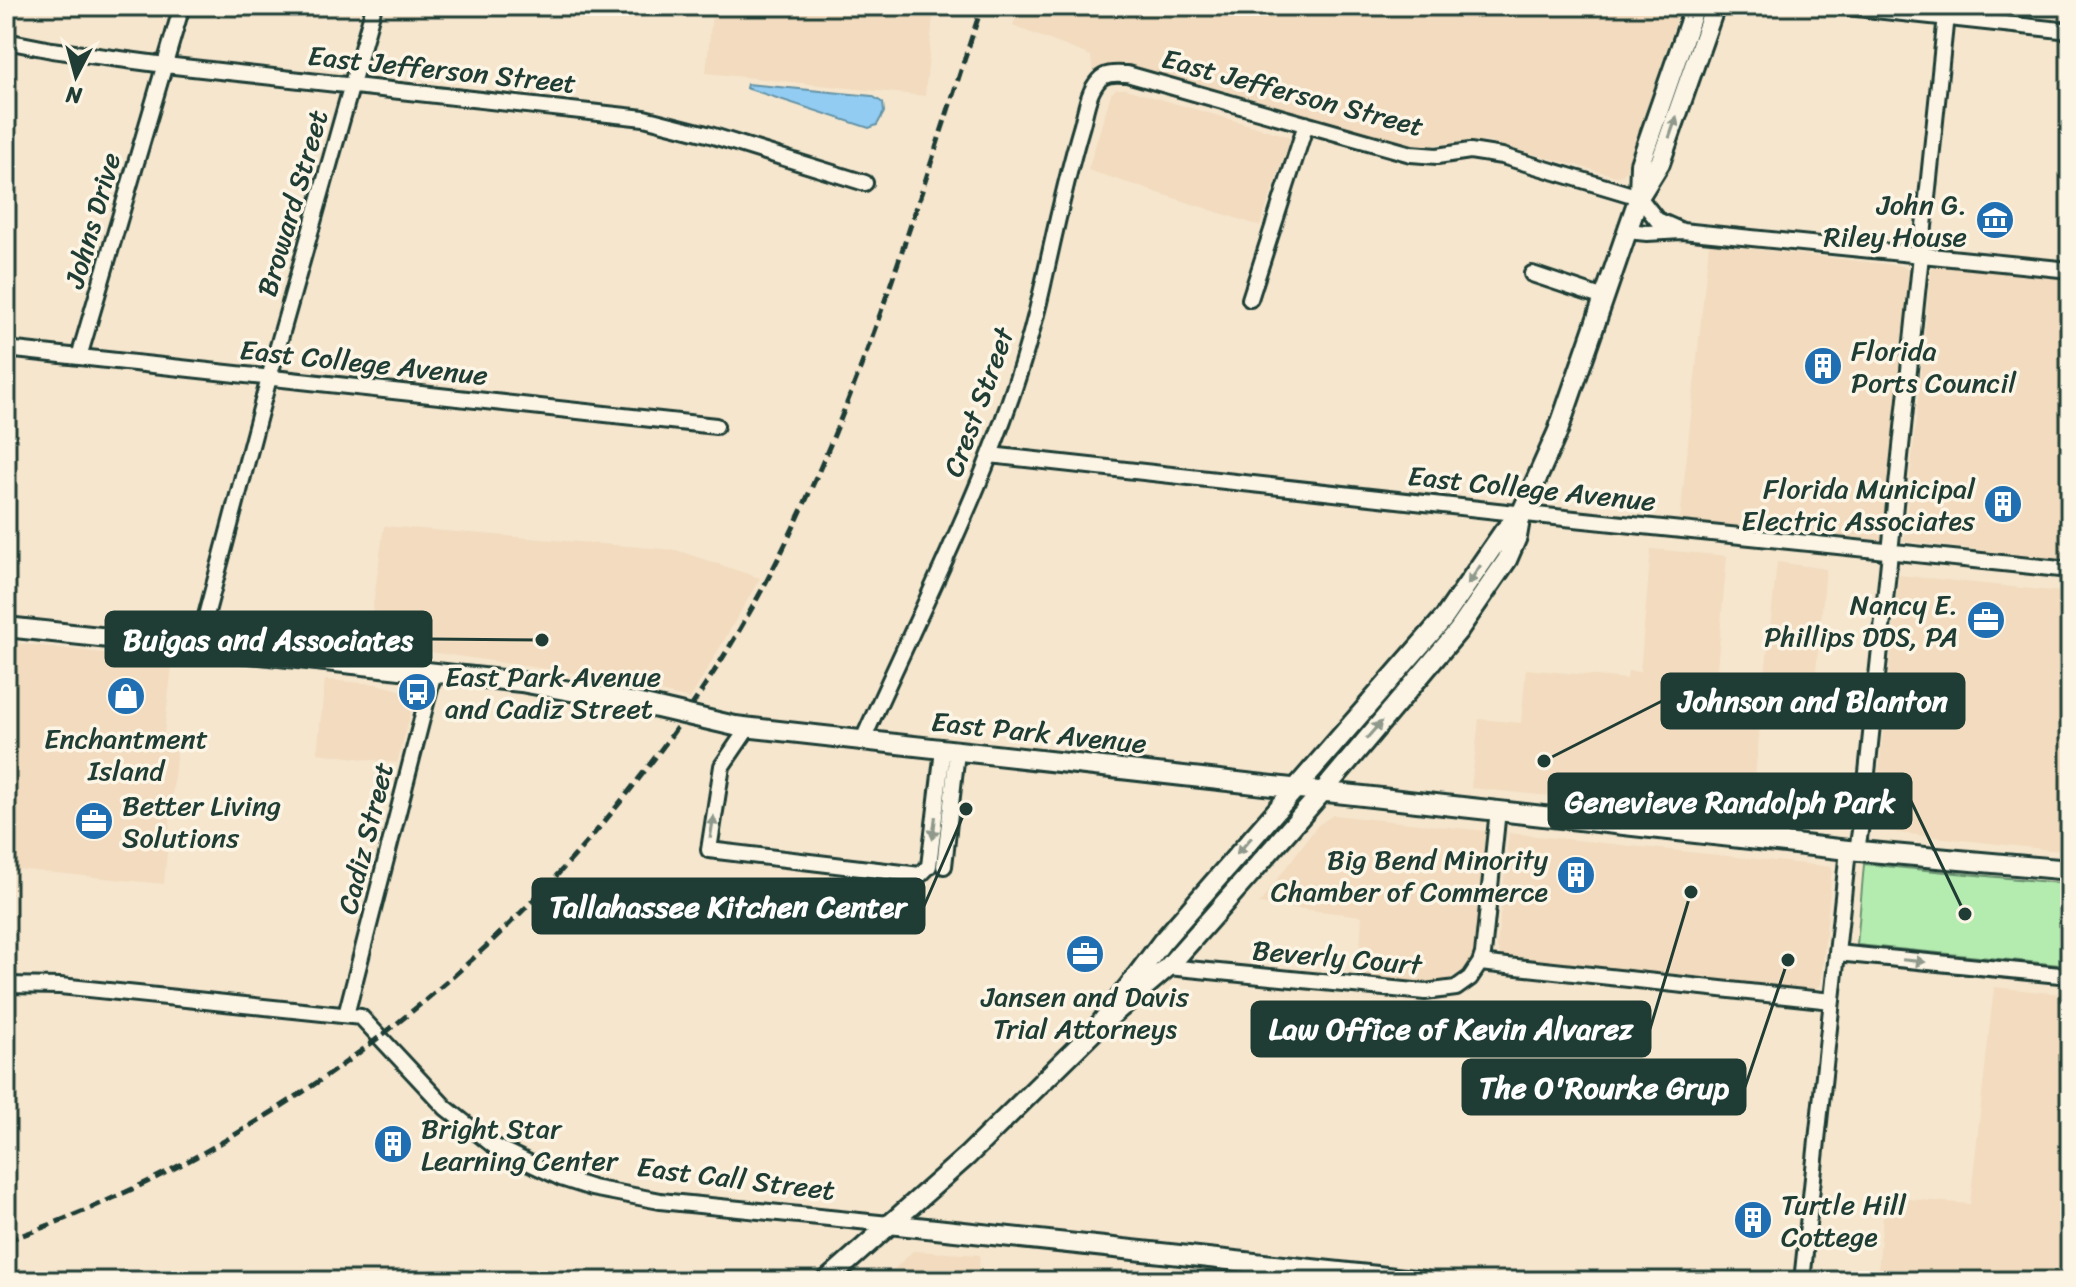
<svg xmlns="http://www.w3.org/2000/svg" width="2076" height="1287" font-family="Sriracha,sans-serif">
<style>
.built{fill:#f2dbbe}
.green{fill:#b4ebaf;stroke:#6a9472;stroke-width:2}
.water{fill:#92ccf2;stroke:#6493a6;stroke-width:2}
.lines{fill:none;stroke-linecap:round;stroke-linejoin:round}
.minor-casing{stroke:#1f3d34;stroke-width:20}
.tertiary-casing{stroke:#1f3d34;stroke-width:24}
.minor{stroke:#fcf5e5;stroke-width:14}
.tertiary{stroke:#fcf5e5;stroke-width:18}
.rail{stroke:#1f3d34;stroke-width:5;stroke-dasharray:12 6;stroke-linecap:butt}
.tertiary-bridge-casing{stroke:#1f3d34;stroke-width:24;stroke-linecap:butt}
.tertiary-bridge{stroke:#fcf5e5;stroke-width:18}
.oneway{fill:#8e998c}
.labels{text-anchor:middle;stroke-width:7;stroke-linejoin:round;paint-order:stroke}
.street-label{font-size:28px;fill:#1f3d34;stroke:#fcf5e5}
.poi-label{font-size:28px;fill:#1f3d34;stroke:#fcf5e5;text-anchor:start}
.leader{fill:none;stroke:#1f3d34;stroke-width:3}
.callout-dot{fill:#1f3d34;stroke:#fcf5e5;stroke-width:3}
.callout{fill:#1f3d34;stroke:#1f3d34;stroke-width:3}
.callout-label{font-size:30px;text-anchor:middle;font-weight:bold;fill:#fff}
</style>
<rect width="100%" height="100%" fill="#f6e6ce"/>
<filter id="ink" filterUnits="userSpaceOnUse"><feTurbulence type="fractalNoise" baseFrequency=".0125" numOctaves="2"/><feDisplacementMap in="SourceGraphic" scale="16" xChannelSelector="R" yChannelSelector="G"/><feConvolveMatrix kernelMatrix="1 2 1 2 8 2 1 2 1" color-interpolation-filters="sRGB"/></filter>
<g filter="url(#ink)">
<!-- built -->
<path class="built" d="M713 6H934L925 96 706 73Z
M1019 6H1677L1678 15 1626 170 1623 175 1616 176 1489 142 1471 141 1423 146 1413 144 1136 66H1119L1093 75 1091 56 1013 26Z
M1116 89H1125L1291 137 1260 226 1088 170 1111 94Z
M1709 244 1903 266 1908 270 1910 278 1883 540 1680 520Z
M1938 265 2070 280V560L1904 541 1931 269Z
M384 526 676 550 760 578 690 699 587 675 368 643Z
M1651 549 1727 556 1716 680 1764 685 1777 562 1826 569 1814 691 1764 686 1751 816 1471 788 1479 719 1521 723 1526 669 1627 679 1628 671 1640 672Z
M1899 575 2070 593V852L1873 830Z
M6 642 103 653 172 666 164 734 178 736 164 884 6 868Z
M325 680 376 684 416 694 397 763 317 753Z
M1333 815 1486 831 1474 952 1470 962 1463 970 1448 980 1430 985 1358 976 1362 916 1259 904 1317 826Z
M1509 833 1832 867 1821 984 1814 990 1501 956 1497 947Z
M1994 987 2070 995V1281H1877L1885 1197 1970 1204Z
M913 1251 980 1255 978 1281H882Z"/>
<!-- green -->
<path class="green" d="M1864 864 2070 884V966L1857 945Z"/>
<!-- water -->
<path class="water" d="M747 84 872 96 883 103 884 112 877 125 869 128 746 88Z"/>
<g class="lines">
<!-- minor casing -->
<g class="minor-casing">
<path id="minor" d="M1838 6 2070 31
M6 41 52 50 165 65 644 118 707 134 865 183
M1627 231 1647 233 1682 231 2070 270
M1532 274 1604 298
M1250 299 1306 124
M6 349 716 426
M79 357 182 6
M990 455 1497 511 2070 570
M198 646 269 378 374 6
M748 728 722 766 709 850 920 875 929 866 943 750
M862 742C928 592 1008 445 1043 285 1055 231 1066 178 1082 125 1086 110 1088 92 1099 80 1106 72 1117 74 1127 74L1411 154 1437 156 1470 151 1502 156 1639 197 1657 220 1682 231
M1857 851 1863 811 1947 6
M944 866 957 752
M1837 953 2070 976
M1480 963 1832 1001
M1168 967 1425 992 1456 988 1470 978 1480 963 1483 954 1498 810
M6 985 60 986 361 1017 446 1108 494 1146 561 1178 592 1188 660 1201 889 1224
M346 1015 434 672
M1802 1281 1848 850"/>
</g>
<!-- tertiary casing -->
<g class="tertiary-casing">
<path id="tertiary" d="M1639 197 1640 164 1695 6
M6 627 521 682 636 703
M735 726 1848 850 2070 870
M1098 1027 1162 942 1444 618 1504 531 1521 514 1558 431 1639 197 1660 163 1715 6
M889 1224 1424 1281
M826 1281 967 1156 1098 1027 1168 967 1324 790 1458 631 1507 560 1517 537 1521 514"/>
</g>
<!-- minor -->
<use href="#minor" class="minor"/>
<!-- tertiary -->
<use href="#tertiary" class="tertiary"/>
<!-- rail -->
<path class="rail" d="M6 1241C345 1123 642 851 794 526 873 359 924 181 982 6"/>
<!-- tertiary-bridge casing -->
<g class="tertiary-bridge-casing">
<path id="tertiary-bridge" d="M636 703 735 726"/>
</g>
<!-- tertiary-bridge -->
<use href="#tertiary-bridge" class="tertiary-bridge"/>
</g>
<!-- one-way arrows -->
<defs><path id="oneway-solid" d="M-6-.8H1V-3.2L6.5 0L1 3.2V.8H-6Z" transform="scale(2)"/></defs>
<g class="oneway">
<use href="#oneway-solid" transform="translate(1673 127) rotate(-71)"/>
<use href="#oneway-solid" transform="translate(1474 575) rotate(124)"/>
<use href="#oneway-solid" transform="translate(1374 730) rotate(-49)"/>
<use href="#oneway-solid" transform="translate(712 827) rotate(-81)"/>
<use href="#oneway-solid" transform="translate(934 828) rotate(97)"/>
<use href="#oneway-solid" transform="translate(1244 846) rotate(131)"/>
<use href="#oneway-solid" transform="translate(1914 961) rotate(6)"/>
</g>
</g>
<!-- icons -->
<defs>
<g id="museum-disc" transform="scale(2)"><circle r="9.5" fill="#1f6fb2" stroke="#fcf5e5"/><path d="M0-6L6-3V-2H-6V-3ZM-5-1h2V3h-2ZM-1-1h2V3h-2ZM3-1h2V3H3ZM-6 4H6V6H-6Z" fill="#fff"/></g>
<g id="building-disc" transform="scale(2)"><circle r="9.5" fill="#1f6fb2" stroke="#fcf5e5"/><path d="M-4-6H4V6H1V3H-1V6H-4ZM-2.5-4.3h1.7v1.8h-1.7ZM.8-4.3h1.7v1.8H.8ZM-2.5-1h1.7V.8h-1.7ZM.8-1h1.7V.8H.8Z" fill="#fff"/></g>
<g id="office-disc" transform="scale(2)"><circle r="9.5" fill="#1f6fb2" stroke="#fcf5e5"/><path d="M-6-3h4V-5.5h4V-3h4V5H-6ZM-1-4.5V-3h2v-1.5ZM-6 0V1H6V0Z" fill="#fff"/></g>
<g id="bus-disc" transform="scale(2)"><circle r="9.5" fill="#1f6fb2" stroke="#fcf5e5"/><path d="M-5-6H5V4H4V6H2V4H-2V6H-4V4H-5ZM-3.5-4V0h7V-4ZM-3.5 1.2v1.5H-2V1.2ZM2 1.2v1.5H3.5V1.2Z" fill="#fff"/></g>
<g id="shop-disc" transform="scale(2)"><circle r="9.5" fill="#1f6fb2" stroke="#fcf5e5"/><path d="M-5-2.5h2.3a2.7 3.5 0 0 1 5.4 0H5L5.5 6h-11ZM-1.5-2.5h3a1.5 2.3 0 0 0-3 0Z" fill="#fff"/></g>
</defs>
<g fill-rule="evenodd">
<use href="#museum-disc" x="1995" y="220"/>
<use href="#building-disc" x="1823" y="366"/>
<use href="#building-disc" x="2003" y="504"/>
<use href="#office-disc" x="1986" y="620"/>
<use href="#bus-disc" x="417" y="692"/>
<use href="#shop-disc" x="126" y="696"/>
<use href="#office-disc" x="94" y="821"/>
<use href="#building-disc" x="1576" y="875"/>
<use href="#office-disc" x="1085" y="954"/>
<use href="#building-disc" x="393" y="1144"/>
<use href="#building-disc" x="1753" y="1220"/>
</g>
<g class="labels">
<!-- street labels -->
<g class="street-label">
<text transform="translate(442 69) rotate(6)" y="10">East Jefferson Street</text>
<text transform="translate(1293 92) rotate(15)" y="10">East Jefferson Street</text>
<text transform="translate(292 203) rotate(-74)" y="10">Broward Street</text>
<text transform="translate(92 220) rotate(-74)" y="10">Johns Drive</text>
<text transform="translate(364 362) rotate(6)" y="10">East College Avenue</text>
<text transform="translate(978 402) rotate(-70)" y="10">Crest Street</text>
<text transform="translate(1532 488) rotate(6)" y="10">East College Avenue</text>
<text transform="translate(1039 732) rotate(6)" y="10">East Park Avenue</text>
<text transform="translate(365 838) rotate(-76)" y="10">Cadiz Street</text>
<text transform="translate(1337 957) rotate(5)" y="10">Beverly Court</text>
<text transform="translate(736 1178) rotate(7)" y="10">East Call Street</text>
</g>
<!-- poi labels -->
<g class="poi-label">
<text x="1967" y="214" text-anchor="end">John G.<tspan x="1967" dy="32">Riley House</tspan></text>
<text x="1851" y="360">Florida<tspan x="1851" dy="32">Ports Council</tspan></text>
<text x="1975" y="498" text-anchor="end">Florida Municipal<tspan x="1975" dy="32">Electric Associates</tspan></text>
<text x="1958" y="614" text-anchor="end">Nancy E.<tspan x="1958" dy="32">Phillips DDS, PA</tspan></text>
<text x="445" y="686">East Park Avenue<tspan x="445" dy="32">and Cadiz Street</tspan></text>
<text x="126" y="748" text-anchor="middle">Enchantment<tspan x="126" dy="32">Island</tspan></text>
<text x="122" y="815">Better Living<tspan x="122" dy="32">Solutions</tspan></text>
<text x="1548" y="869" text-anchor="end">Big Bend Minority<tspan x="1548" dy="32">Chamber of Commerce</tspan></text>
<text x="1085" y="1006" text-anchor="middle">Jansen and Davis<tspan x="1085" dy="32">Trial Attorneys</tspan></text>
<text x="421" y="1138">Bright Star<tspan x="421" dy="32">Learning Center</tspan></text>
<text x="1781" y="1214">Turtle Hill<tspan x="1781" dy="32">Cottege</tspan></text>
</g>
</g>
<!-- callouts -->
<path class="leader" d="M542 640L431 639M1544 761L1662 701M1965 914L1911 801M966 809L924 906M1691 892L1650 1029M1788 960L1745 1087"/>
<g class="callout-dot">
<circle cx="542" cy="640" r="8"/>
<circle cx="1544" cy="761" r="8"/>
<circle cx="1965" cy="914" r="8"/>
<circle cx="966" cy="809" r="8"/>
<circle cx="1691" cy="892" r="8"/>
<circle cx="1788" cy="960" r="8"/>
</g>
<g class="callout">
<rect x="106" y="612" width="325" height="54" rx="8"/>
<rect x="1662" y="674" width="302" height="54" rx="8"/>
<rect x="1549" y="774" width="362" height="54" rx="8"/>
<rect x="533" y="879" width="391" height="54" rx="8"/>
<rect x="1252" y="1002" width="398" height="54" rx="8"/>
<rect x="1463" y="1060" width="282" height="54" rx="8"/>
</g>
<g class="callout-label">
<text x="268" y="650">Buigas and Associates</text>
<text x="1813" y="711">Johnson and Blanton</text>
<text x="1730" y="812">Genevieve Randolph Park</text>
<text x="728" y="917">Tallahassee Kitchen Center</text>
<text x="1451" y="1039">Law Office of Kevin Alvarez</text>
<text x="1604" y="1098">The O'Rourke Grup</text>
</g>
<!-- margin -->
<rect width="2076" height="1287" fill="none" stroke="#fcf5e5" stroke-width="32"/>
<rect x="16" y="16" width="2044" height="1255" fill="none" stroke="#1f3d34" stroke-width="3" filter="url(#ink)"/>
<!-- north arrow -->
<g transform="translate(76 76) rotate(186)" stroke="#fcf5e5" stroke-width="6" paint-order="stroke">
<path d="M0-6L14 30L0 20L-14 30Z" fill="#1f3d34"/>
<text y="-12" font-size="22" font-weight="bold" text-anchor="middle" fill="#1f3d34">N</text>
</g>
</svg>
